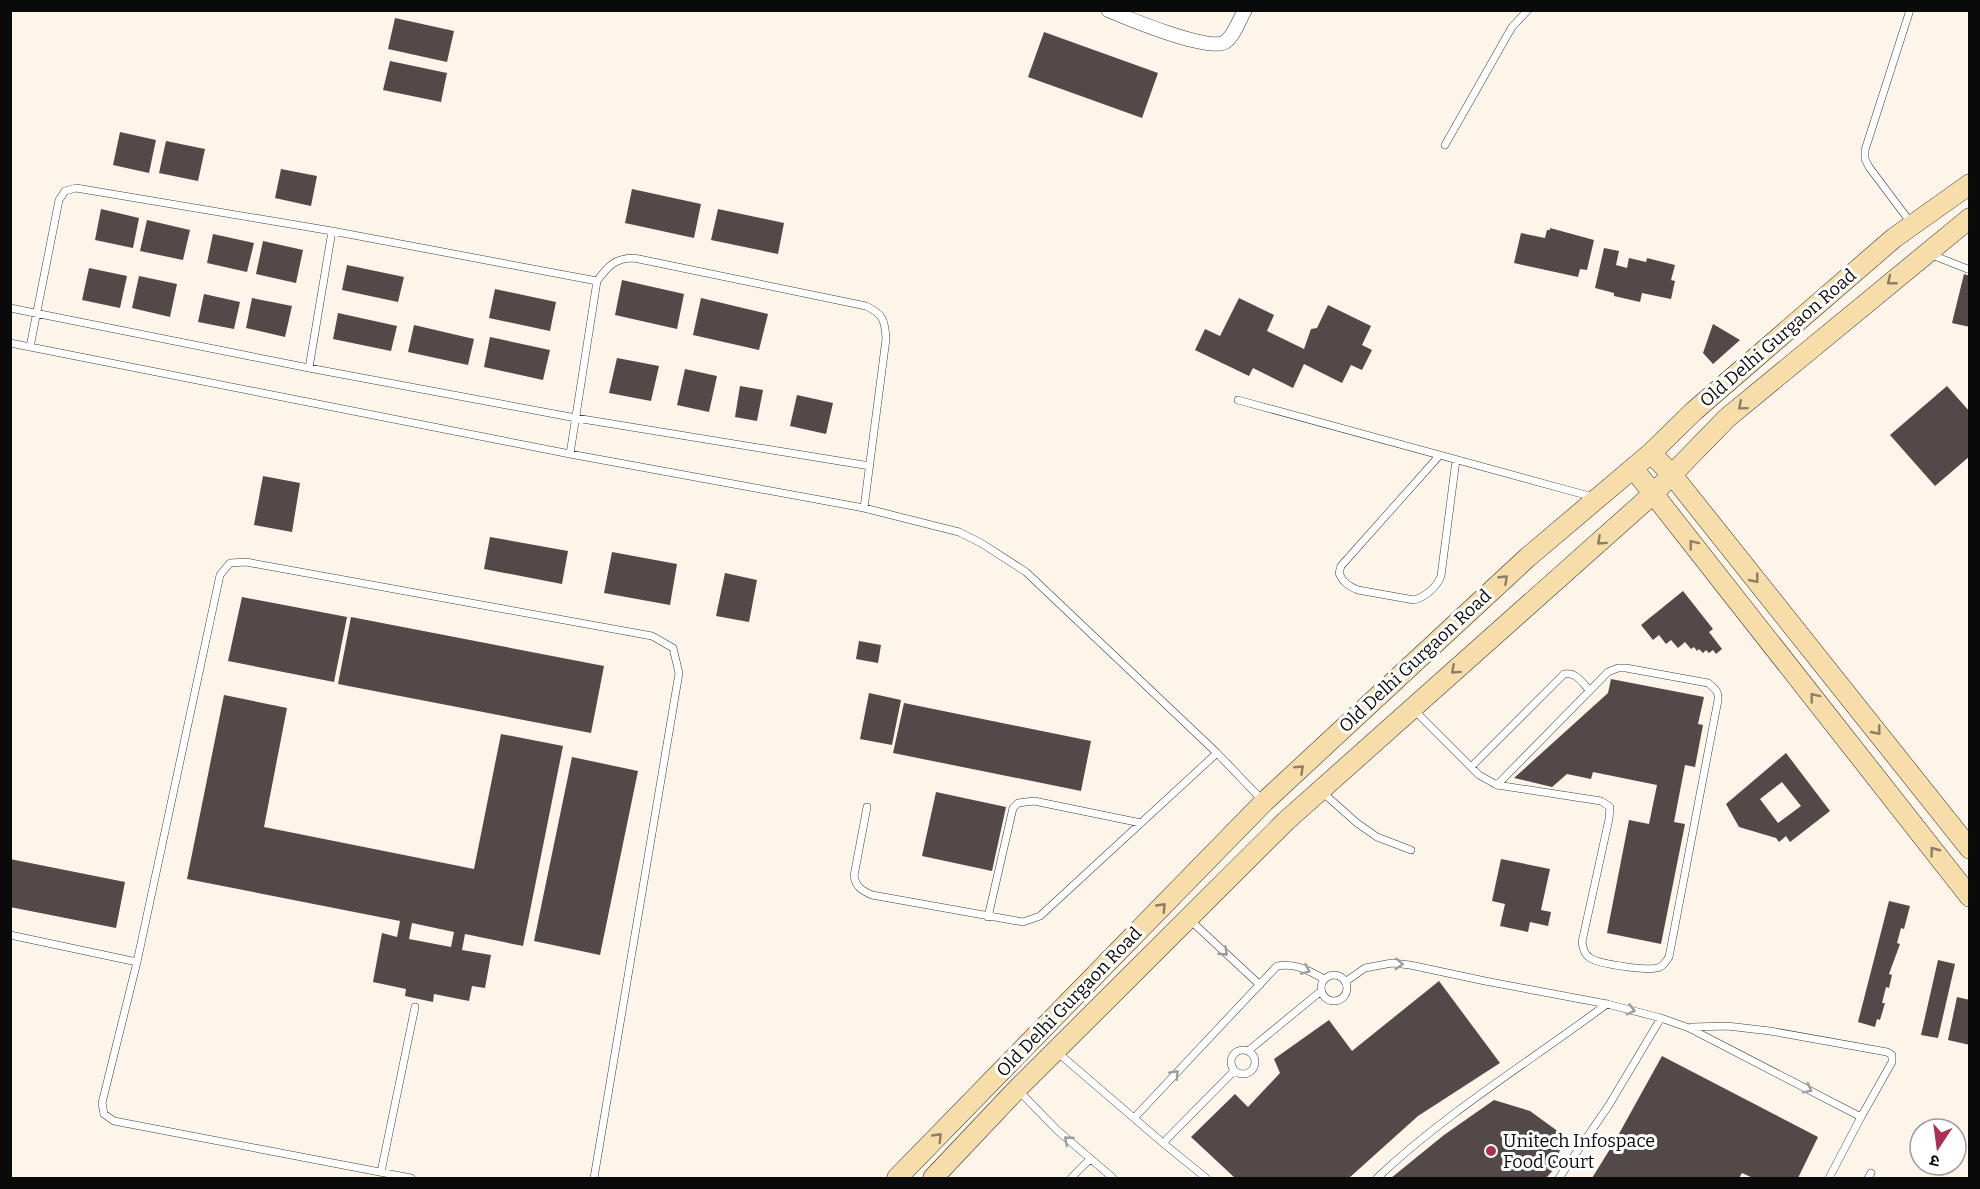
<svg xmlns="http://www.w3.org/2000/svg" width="1980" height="1189" font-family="Bitter,'Noto Sans Devanagari',serif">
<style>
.building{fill:#524948;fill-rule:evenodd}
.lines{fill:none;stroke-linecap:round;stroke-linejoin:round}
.lane-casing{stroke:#3d3d3d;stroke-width:8}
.street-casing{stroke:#3d3d3d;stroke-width:15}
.secondary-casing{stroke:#2c2c2c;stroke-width:21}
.lane{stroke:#fff;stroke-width:7}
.street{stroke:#fff;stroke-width:14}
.secondary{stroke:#f7ddaa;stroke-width:20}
.oneway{stroke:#8c7e62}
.oneway2{stroke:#9d9d9d}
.poi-dot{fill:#ac3053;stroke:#fff;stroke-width:2}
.labels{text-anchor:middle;stroke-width:6;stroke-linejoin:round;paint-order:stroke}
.street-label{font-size:18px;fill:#0a0a0a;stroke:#fff}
.poi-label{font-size:18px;fill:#0a0a0a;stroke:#fff;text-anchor:start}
</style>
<rect width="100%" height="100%" fill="#fdf5e9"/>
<!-- building -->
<path class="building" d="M395 18 454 31 447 62 388 49Z
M1044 32 1158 73 1142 118 1028 77Z
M390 61 447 73 441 102 383 90Z
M120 132 156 140 149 173 113 165Z
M166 141 205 149 198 181 159 173Z
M281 169 317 176 311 206 275 198Z
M632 189 701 204 694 238 625 223Z
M101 209 139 218 133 248 95 240Z
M718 209 784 223 778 254 711 240Z
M147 220 190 230 183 260 140 251Z
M1550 228 1594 240 1587 270 1580 269 1578 277 1514 263 1521 233 1545 238 1547 230H1550Z
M213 234 254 243 247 272 207 263Z
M263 241 303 250 296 283 256 274Z
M1604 248 1619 251 1616 265 1627 268 1629 258 1646 262 1647 258 1675 265 1671 280 1675 281 1671 299 1642 293 1640 302 1614 296V293L1595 288Z
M347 265 404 277 398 302 342 290Z
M89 268 127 276 120 308 82 300Z
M1964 274 1970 276V327L1952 323Z
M139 276 177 284 170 317 132 308Z
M622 280 684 294 677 329 615 315Z
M495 289 556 302 550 331 489 318Z
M204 294 240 302 234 329 198 322Z
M252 298 292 306 285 337 246 328Z
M701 298 768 314 759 350 693 335Z
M1239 298 1274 315 1267 331 1304 349 1311 329 1317 328 1328 305 1371 326 1362 345 1372 350 1362 370 1351 365 1342 383 1304 364 1293 388 1253 368 1249 376 1195 350 1205 329 1220 336Z
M338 313 397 326 391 351 333 339Z
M1713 324 1740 340 1713 364 1703 353Z
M414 325 474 339 468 365 408 352Z
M490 337 550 350 543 380 484 367Z
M617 358 659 366 651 401 609 393Z
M685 369 717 376 709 412 677 405Z
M740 386 763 390 757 421 735 417Z
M1947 386 1970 412V456L1935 486 1890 435Z
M797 395 833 403 826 434 790 426Z
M263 476 300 483 292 532 254 525Z
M490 537 568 551 562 584 484 569Z
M612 552 677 564 670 605 604 593Z
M725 573 757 580 749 622 716 616Z
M1683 591 1713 629 1709 632 1722 649 1716 654 1713 650 1709 653 1706 650 1703 653 1699 649 1697 651 1694 647 1691 649 1685 642 1678 648 1671 640 1666 644 1659 635 1653 640 1641 625Z
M242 597 347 617 334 682 228 661Z
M351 617 604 666 591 733 338 684Z
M859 641 881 645 878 663 856 659Z
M1611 679 1704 697 1698 724 1703 725 1695 767 1685 765 1674 822 1685 824 1661 944 1607 933 1629 820 1649 824 1657 785 1593 772 1591 779 1567 774 1552 787 1514 778 1608 693Z
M869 693 901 700 892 745 860 739Z
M224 695 287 708 264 827 474 869 501 734 563 746 523 946 465 934 462 950 491 955 485 988 472 986 469 1001 434 994 433 1002 405 996 406 989 373 982 382 933 397 937 400 921 187 879ZM412 923 454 932 451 947 409 939Z
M904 703 1091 741 1081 791 893 753Z
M1786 753 1830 811 1790 842 1786 836 1779 842 1776 838 1739 827 1726 804ZM1782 782 1801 806 1778 823 1760 799Z
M572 757 638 771 600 955 534 941Z
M936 792 1006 807 992 871 922 856Z
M10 859 125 882 116 928 10 907Z
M1501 859 1550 869 1541 910 1551 912 1548 926 1530 922 1528 932 1500 926 1505 904 1492 901Z
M1889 901 1910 906 1904 929 1901 928 1897 943 1900 944 1889 974 1892 975 1889 988 1886 987 1882 1003H1885L1880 1020 1877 1019 1875 1027 1858 1022Z
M1938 960 1955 964 1938 1038 1921 1035Z
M1439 981 1500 1063 1418 1116 1349 1178H1235L1191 1137 1235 1094 1248 1107 1280 1073 1274 1059 1329 1020 1352 1051Z
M1957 997 1970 1000V1045L1948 1040Z
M1662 1056 1818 1137 1798 1178H1753L1742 1173 1739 1178H1592L1615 1141Z
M1494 1100 1530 1111 1563 1135 1556 1167 1546 1178H1391L1444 1135Z"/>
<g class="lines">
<!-- lane casing -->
<g class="lane-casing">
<path id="lane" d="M1910 10 1865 150V159L1869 167 1911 223
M1445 145 1512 27 1528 10
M1932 255 1970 270
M10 308 309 368 576 418 870 466
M10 343 570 454 864 508 959 532 981 543 1026 572 1217 753 1262 800
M30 347 59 200 65 191 76 188 332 231 597 281
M309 368 332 231
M1238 400 1593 497
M570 454 597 281C608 266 615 258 634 258L866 306C883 314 885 320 886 339L864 508
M1439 456 1341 566 1339 573C1343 583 1349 586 1358 590L1414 600C1425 597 1437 587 1441 576L1456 460
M1414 710 1479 775 1497 785 1601 801 1610 807 1609 819 1582 942C1583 948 1584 954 1590 958 1599 964 1651 972 1660 967 1664 965 1666 961 1669 957L1718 700C1719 691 1715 689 1708 683L1626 668H1618L1608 672 1497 785
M1471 767 1564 674C1576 672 1581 681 1589 690
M1321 791 1357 823 1377 837 1411 850
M867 807 854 876C856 887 861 890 872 895L1023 922 1040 916 1217 753
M988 917 1013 808 1018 803 1034 801 1141 823
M1190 920 1260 985
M10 935 137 962
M1321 988a13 13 0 1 1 26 0a13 13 0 1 1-26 0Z
M1345 982 1365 968 1392 963 1410 965 1485 981 1607 1004 1661 1018 1689 1028 1861 1117 1829 1178
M1692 1027 1727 1026 1770 1031 1887 1052 1892 1055V1062L1861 1117
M1231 1062a12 12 0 1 1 24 0a12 12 0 1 1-24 0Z
M1248 1051 1321 991
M1057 1052 1163 1143 1234 1071
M1019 1091 1057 1130 1113 1178
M1135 1117 1277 966C1296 963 1308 970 1324 979
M1163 1143 1206 1178
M381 1172 415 1007
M411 1178 114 1121 104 1114 102 1103 137 962 220 575 230 563 246 562 652 636 673 648 679 673 594 1178
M1071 1178 1090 1159
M1377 1178C1447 1112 1529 1062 1607 1004
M1559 1178 1609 1105 1661 1018
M1868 1178 1871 1173"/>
</g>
<!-- street casing -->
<g class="street-casing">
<path id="street" d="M1108 10C1127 18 1210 53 1225 42 1234 36 1239 20 1245 10"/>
</g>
<!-- secondary casing -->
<g class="secondary-casing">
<path id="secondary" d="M1651 453 1673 476 1970 849
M1633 468 1970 897
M897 1178 1264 802 1528 557 1651 453 1694 411 1894 238 1970 184
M933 1178 1017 1089 1286 821 1653 494 1727 418 1970 218"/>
</g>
<!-- lane -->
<use href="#lane" class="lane"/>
<!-- street -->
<use href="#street" class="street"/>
<!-- secondary -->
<use href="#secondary" class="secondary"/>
</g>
<!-- one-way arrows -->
<defs><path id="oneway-chevron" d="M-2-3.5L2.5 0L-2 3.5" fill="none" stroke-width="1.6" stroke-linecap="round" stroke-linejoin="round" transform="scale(1.5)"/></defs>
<g class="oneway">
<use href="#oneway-chevron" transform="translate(1891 281) rotate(141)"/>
<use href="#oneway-chevron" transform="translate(1742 406) rotate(140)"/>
<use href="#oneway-chevron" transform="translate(1601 541) rotate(138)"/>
<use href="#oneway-chevron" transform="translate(1693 544) rotate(-128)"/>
<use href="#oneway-chevron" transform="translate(1504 579) rotate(-43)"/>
<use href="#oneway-chevron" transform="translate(1755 579) rotate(51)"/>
<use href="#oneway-chevron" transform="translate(1455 670) rotate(138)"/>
<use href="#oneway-chevron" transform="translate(1814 697) rotate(-128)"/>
<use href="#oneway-chevron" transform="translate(1877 731) rotate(51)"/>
<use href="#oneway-chevron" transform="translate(1300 769) rotate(-43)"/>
<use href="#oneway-chevron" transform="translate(1934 851) rotate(-127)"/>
<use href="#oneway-chevron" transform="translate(1162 907) rotate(-46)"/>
<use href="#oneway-chevron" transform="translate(938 1137) rotate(-46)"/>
</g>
<g class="oneway2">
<use href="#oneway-chevron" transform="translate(1224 952) rotate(43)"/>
<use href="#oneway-chevron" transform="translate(1399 964) rotate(3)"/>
<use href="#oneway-chevron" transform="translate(1306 970) rotate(25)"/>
<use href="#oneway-chevron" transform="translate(1631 1010) rotate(14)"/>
<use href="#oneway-chevron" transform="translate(1175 1074) rotate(-47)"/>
<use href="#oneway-chevron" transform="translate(1808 1089) rotate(27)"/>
<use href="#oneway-chevron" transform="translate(1068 1140) rotate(-139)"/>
</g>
<!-- markers -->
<circle class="poi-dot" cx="1491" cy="1151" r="6"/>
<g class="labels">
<!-- street labels -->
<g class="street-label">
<text transform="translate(1778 338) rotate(-41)" y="6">Old Delhi Gurgaon Road</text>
<text transform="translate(1415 661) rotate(-43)" y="6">Old Delhi Gurgaon Road</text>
<text transform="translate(1069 1002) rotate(-46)" y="6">Old Delhi Gurgaon Road</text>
</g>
<!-- poi labels -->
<g class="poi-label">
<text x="1503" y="1147">Unitech Infospace<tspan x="1503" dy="21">Food Court</tspan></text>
</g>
</g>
<!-- border -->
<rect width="1980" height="1189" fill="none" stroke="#0a0a0a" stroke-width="24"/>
<!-- north arrow -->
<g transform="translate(1938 1147) rotate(193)"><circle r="28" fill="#ffffff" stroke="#9d9d9d" stroke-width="1.5"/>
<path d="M0-4.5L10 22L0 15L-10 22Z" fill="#ac3053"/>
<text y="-9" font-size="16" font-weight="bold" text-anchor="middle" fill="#0a0a0a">उ</text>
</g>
</svg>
